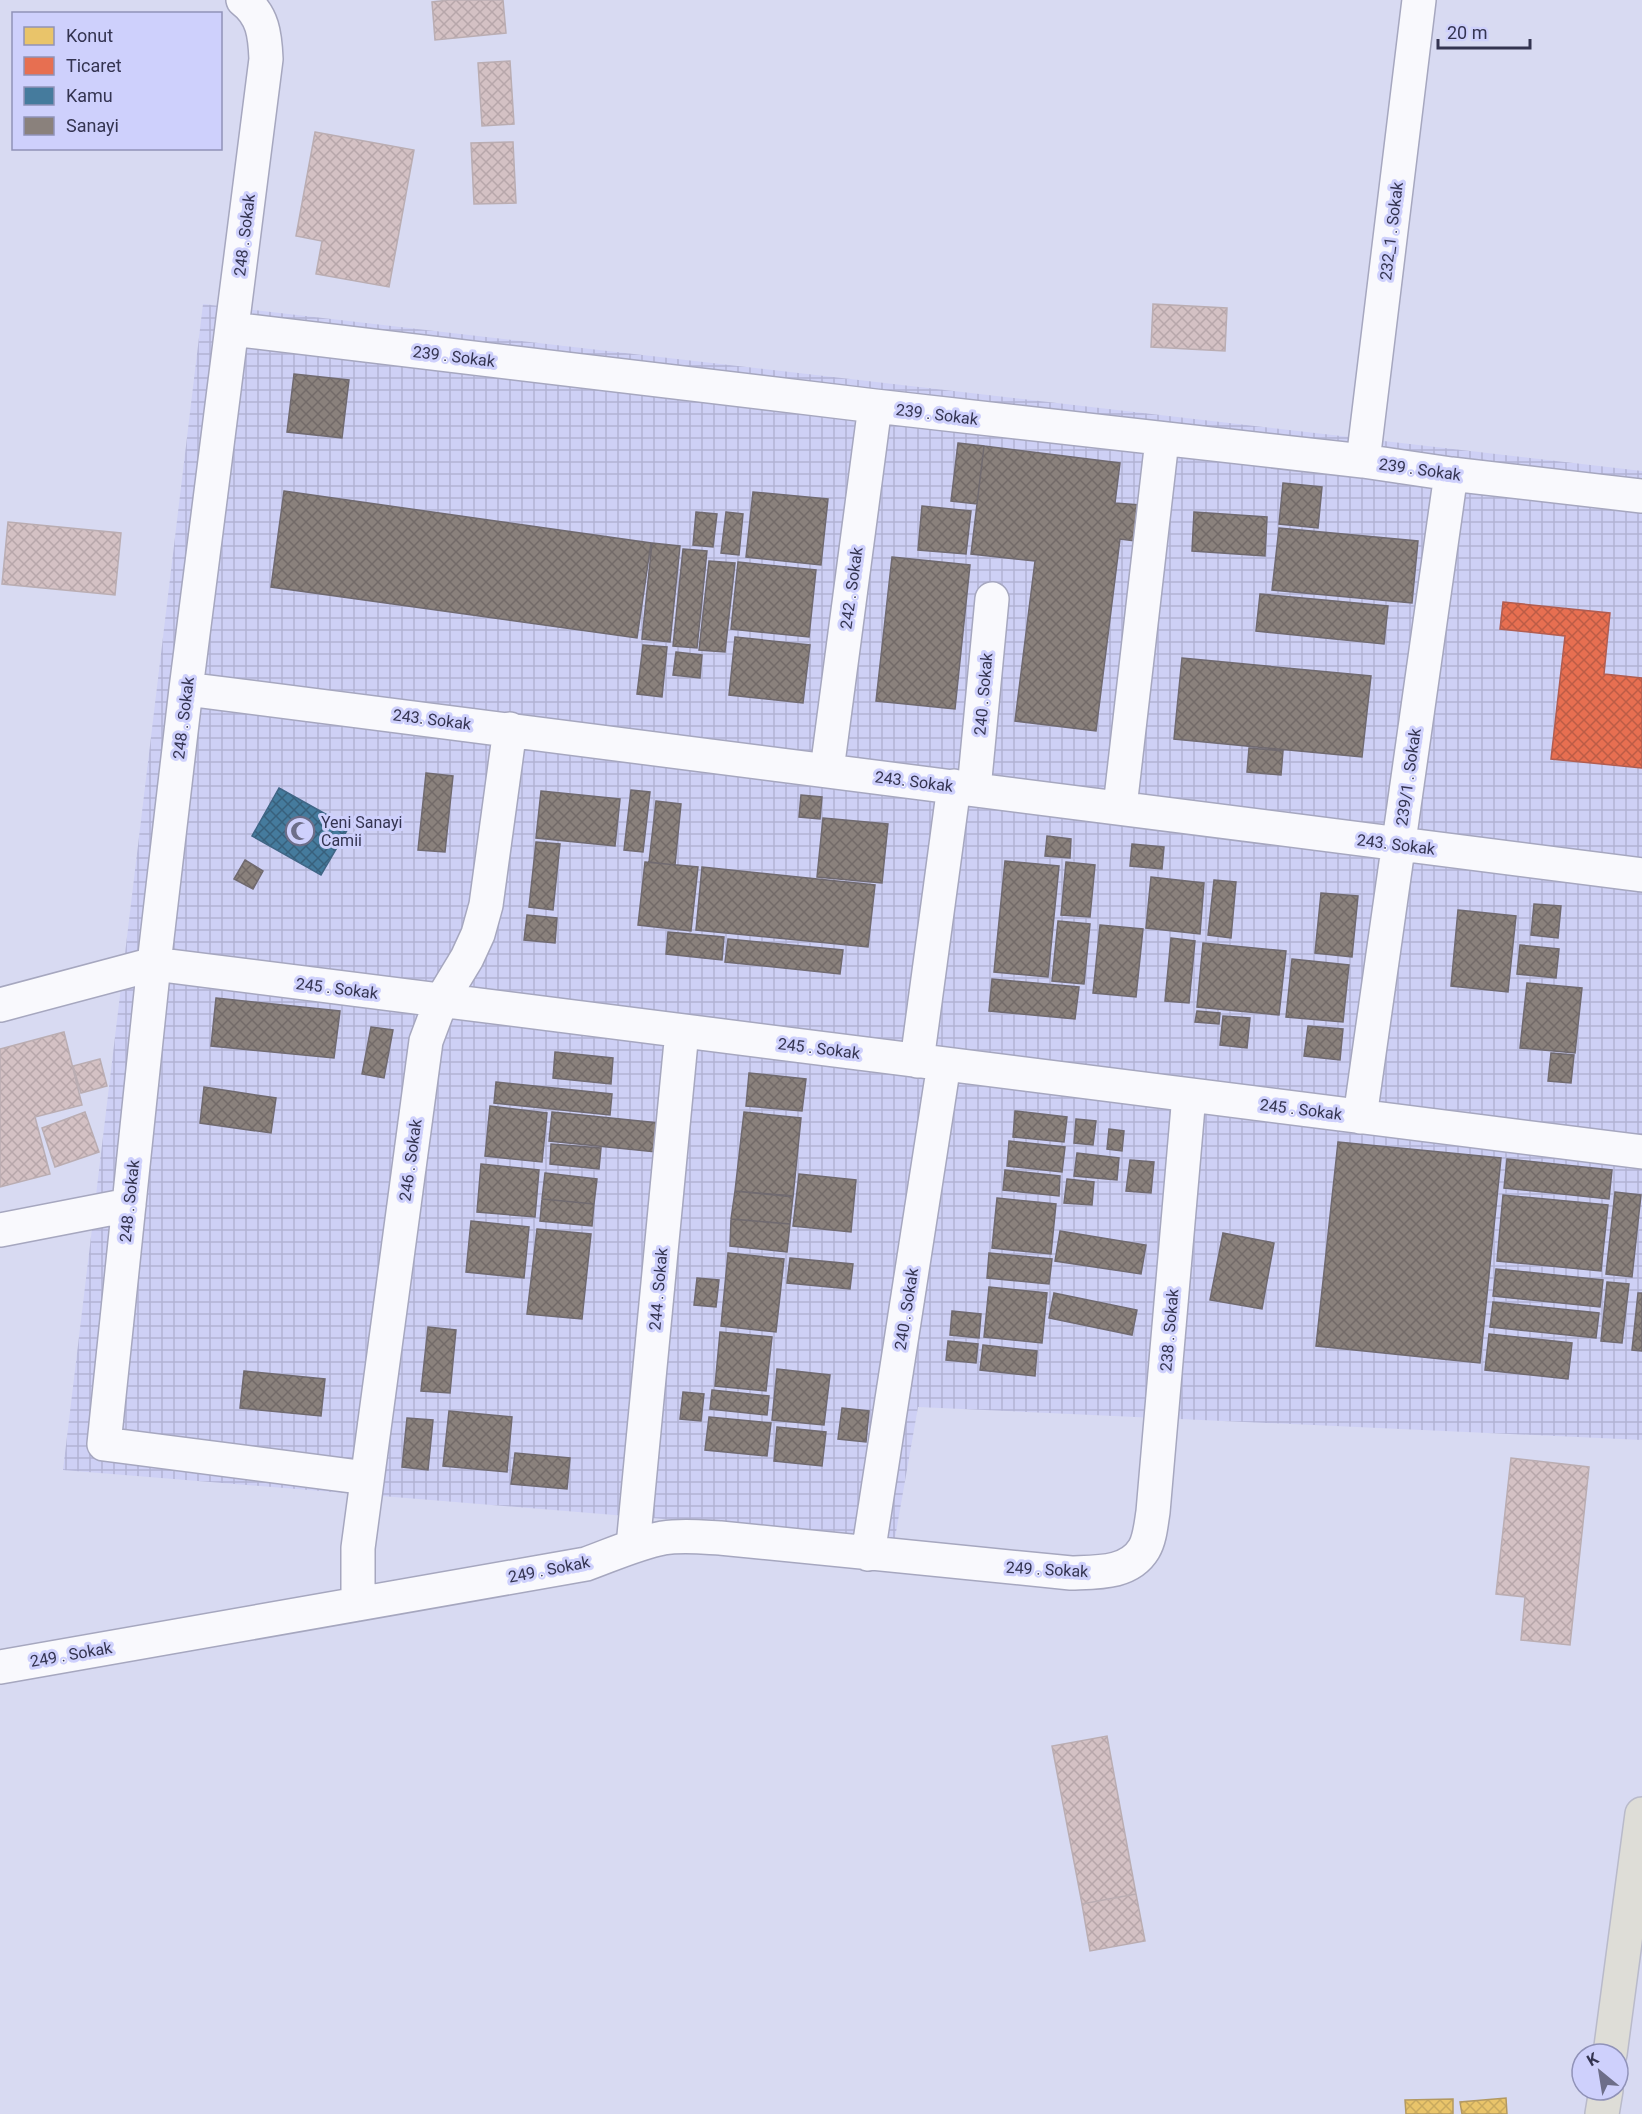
<svg xmlns="http://www.w3.org/2000/svg" width="1642" height="2114" font-family="Roboto,sans-serif">
<style>
.industrial{fill:url(#industrial-grid)}
.homes{fill:url(#homes-cross-hatch);stroke:#b39962;stroke-width:1.5}
.shops{fill:url(#shops-cross-hatch);stroke:#b15d51;stroke-width:1.5}
.public{fill:url(#public-cross-hatch);stroke:#406686;stroke-width:1.5}
.industry{fill:url(#industry-cross-hatch);stroke:#706a6f;stroke-width:1.5}
.building{fill:url(#building-cross-hatch);stroke:#baadb2;stroke-width:1.5}
.lines{fill:none;stroke-linecap:round;stroke-linejoin:round}
.minor-casing{stroke:#a6a7bf;stroke-width:36}
.major-casing{stroke:#b9baca;stroke-width:36}
.minor{stroke:#f9f9fd;stroke-width:33}
.major{stroke:#deddd7;stroke-width:33}
.labels{text-anchor:middle;stroke-width:6;stroke-linejoin:round;paint-order:stroke}
.street-label{font-size:16px;fill:#343451;stroke:#ced0fc}
.poi-label{font-size:16px;fill:#343451;stroke:#ced0fc;text-anchor:start}
</style>
<defs>
<pattern id="industrial-grid" width="8" height="8" patternUnits="userSpaceOnUse" patternTransform="scale(1.5)"><rect width="8" height="8" fill="#ced0f5"/><path d="M0 4h8M4 0v8" fill="none" stroke="#b2b3d4"/></pattern>
<pattern id="homes-cross-hatch" width="8" height="8" patternUnits="userSpaceOnUse" patternTransform="scale(1.5)"><rect width="8" height="8" fill="#e9c46a"/><path d="M0 0l8 8M0 8l8-8" fill="none" stroke="#c8a95e"/></pattern>
<pattern id="shops-cross-hatch" width="8" height="8" patternUnits="userSpaceOnUse" patternTransform="scale(1.5)"><rect width="8" height="8" fill="#e76f51"/><path d="M0 0l8 8M0 8l8-8" fill="none" stroke="#bc5c46"/></pattern>
<pattern id="public-cross-hatch" width="8" height="8" patternUnits="userSpaceOnUse" patternTransform="scale(1.5)"><rect width="8" height="8" fill="#457b9d"/><path d="M0 0l8 8M0 8l8-8" fill="none" stroke="#38607c"/></pattern>
<pattern id="industry-cross-hatch" width="8" height="8" patternUnits="userSpaceOnUse" patternTransform="scale(1.5)"><rect width="8" height="8" fill="#8a817c"/><path d="M0 0l8 8M0 8l8-8" fill="none" stroke="#726a68"/></pattern>
<pattern id="building-cross-hatch" width="8" height="8" patternUnits="userSpaceOnUse" patternTransform="scale(1.5)"><rect width="8" height="8" fill="#d4c1c4"/><path d="M0 0l8 8M0 8l8-8" fill="none" stroke="#b7a6aa"/></pattern>
</defs>
<rect width="100%" height="100%" fill="#d8daf2"/>
<!-- industrial -->
<path class="industrial" d="M203 304 1642 471V1440L918 1407 895 1538 63 1470Z"/>
<!-- homes -->
<path class="homes" d="M1506 2098 1507 2114H1462L1460 2102Z
M1453 2099V2114H1406L1405 2100Z"/>
<!-- shops -->
<path class="shops" d="M1503 602 1610 613 1604 674 1642 678V768L1551 759 1565 636 1500 629Z"/>
<!-- public -->
<path class="public" d="M279 788 349 827 321 875 252 836Z"/>
<!-- industry -->
<path class="industry" d="M294 374 349 380 342 438 287 432Z
M958 443 984 446 977 504 951 501Z
M984 446 1120 463 1115 503 1140 505 1135 541 1120 539 1096 731 1015 721 1035 561 971 554Z
M1283 483 1322 487 1318 528 1279 524Z
M284 491 651 543 637 638 271 587Z
M753 492 828 499 821 565 746 557Z
M922 506 971 511 966 554 918 550Z
M696 512 717 514 713 547 693 545Z
M726 512 743 514 739 555 721 553Z
M1194 512 1267 517 1265 556 1192 551Z
M1279 528 1418 541 1412 603 1272 590Z
M652 543 680 546 670 642 642 639Z
M683 549 707 551 697 648 673 646Z
M892 557 970 565 955 709 876 701Z
M709 561 735 563 725 652 699 650Z
M738 562 816 570 809 637 731 629Z
M1260 594 1388 606 1384 644 1256 631Z
M735 637 810 645 803 703 729 695Z
M643 645 667 647 662 697 637 694Z
M676 652 702 655 700 678 673 675Z
M1182 658 1371 676 1362 757 1174 739Z
M1249 748 1283 751 1281 775 1247 772Z
M426 773 453 776 445 852 418 850Z
M631 790 650 792 643 852 624 850Z
M541 791 620 799 615 846 536 838Z
M801 795 822 797 820 819 799 817Z
M656 801 681 804 675 865 649 862Z
M823 818 888 824 882 883 817 877Z
M1047 836 1071 839 1070 858 1045 856Z
M536 842 560 844 553 910 529 907Z
M1132 844 1164 847 1162 869 1130 866Z
M245 860 263 871 253 889 234 879Z
M1005 861 1059 866 1048 977 994 972Z
M645 862 698 867 691 931 638 925Z
M1066 862 1095 865 1090 917 1061 915Z
M702 867 875 885 868 947 696 930Z
M1151 877 1204 883 1200 934 1146 928Z
M1214 880 1236 882 1231 938 1208 935Z
M1321 893 1358 896 1352 957 1315 953Z
M1534 904 1561 906 1558 938 1531 935Z
M1458 910 1516 916 1508 992 1451 986Z
M527 915 557 918 555 943 524 940Z
M1058 921 1090 924 1084 984 1052 981Z
M1100 925 1143 929 1136 997 1093 993Z
M668 932 724 937 722 960 666 954Z
M1171 938 1195 941 1189 1003 1165 1001Z
M728 939 843 950 840 974 725 962Z
M1203 943 1286 951 1279 1015 1197 1007Z
M1520 945 1559 949 1556 978 1517 974Z
M1292 959 1349 965 1343 1022 1286 1017Z
M992 979 1079 987 1075 1019 989 1011Z
M1527 983 1582 988 1575 1053 1520 1048Z
M216 998 340 1011 334 1058 211 1046Z
M1197 1011 1220 1013 1219 1024 1195 1022Z
M1223 1016 1250 1018 1247 1048 1220 1045Z
M1308 1026 1343 1029 1340 1060 1304 1056Z
M371 1027 393 1030 384 1078 362 1074Z
M555 1052 613 1058 611 1084 553 1078Z
M1551 1053 1574 1055 1571 1083 1548 1081Z
M749 1073 806 1079 802 1111 746 1106Z
M496 1082 612 1094 610 1115 494 1103Z
M204 1087 276 1098 271 1133 200 1123Z
M490 1106 547 1113 542 1162 485 1156Z
M1015 1111 1067 1117 1064 1142 1013 1137Z
M552 1112 659 1123 656 1152 549 1141Z
M744 1112 801 1118 793 1197 735 1191Z
M1076 1119 1096 1121 1093 1145 1074 1143Z
M1109 1129 1124 1131 1122 1151 1107 1149Z
M1009 1141 1065 1147 1062 1172 1007 1166Z
M1338 1142 1501 1158 1480 1363 1316 1346Z
M551 1144 601 1148 599 1169 550 1164Z
M1077 1153 1119 1158 1117 1180 1074 1176Z
M1507 1159 1612 1170 1609 1199 1504 1188Z
M1130 1160 1154 1162 1151 1193 1126 1191Z
M481 1164 539 1170 535 1217 477 1212Z
M1005 1170 1060 1176 1059 1196 1003 1190Z
M545 1173 597 1179 594 1204 542 1199Z
M799 1174 856 1180 851 1232 793 1226Z
M1067 1179 1094 1182 1092 1205 1064 1203Z
M735 1191 793 1196 790 1224 731 1219Z
M1615 1192 1641 1195 1632 1277 1606 1274Z
M1503 1195 1608 1205 1601 1271 1497 1261Z
M997 1198 1056 1204 1051 1254 992 1248Z
M542 1199 594 1204 592 1226 540 1221Z
M731 1219 790 1224 787 1252 730 1246Z
M471 1221 529 1227 524 1278 466 1272Z
M537 1229 591 1234 582 1319 527 1314Z
M1060 1231 1146 1245 1141 1274 1055 1261Z
M1223 1233 1274 1243 1262 1309 1210 1300Z
M728 1253 784 1259 776 1332 721 1326Z
M989 1253 1052 1259 1049 1284 987 1278Z
M790 1258 853 1264 850 1289 787 1283Z
M1496 1269 1603 1280 1600 1307 1493 1296Z
M697 1278 719 1280 716 1307 694 1305Z
M1607 1282 1629 1284 1622 1343 1601 1341Z
M989 1287 1047 1293 1042 1343 984 1337Z
M1054 1293 1137 1310 1132 1335 1049 1318Z
M1638 1293H1642V1351L1632 1350Z
M1493 1302 1599 1313 1596 1338 1490 1327Z
M952 1311 981 1314 979 1338 950 1335Z
M428 1327 456 1330 450 1393 421 1391Z
M720 1332 772 1337 766 1391 715 1386Z
M1489 1334 1572 1343 1568 1379 1485 1370Z
M948 1341 978 1344 976 1363 946 1360Z
M983 1345 1037 1351 1035 1376 980 1370Z
M777 1369 830 1375 824 1425 772 1420Z
M244 1371 325 1379 321 1416 240 1408Z
M712 1390 769 1396 767 1415 710 1409Z
M683 1392 704 1394 701 1421 680 1419Z
M842 1408 869 1411 866 1442 838 1439Z
M449 1411 512 1417 507 1472 443 1466Z
M709 1417 771 1423 767 1456 705 1450Z
M407 1418 433 1420 428 1470 402 1467Z
M777 1427 826 1432 822 1466 774 1461Z
M515 1453 570 1458 567 1489 511 1484Z"/>
<!-- building -->
<path class="building" d="M449 0H503L506 33 435 40 432 2Z
M510 61 514 124 482 126 478 63Z
M315 132 414 150 389 287 316 274 322 241 296 236Z
M513 142 516 203 474 204 471 143Z
M1153 304 1227 308 1225 351 1151 347Z
M8 522 121 533 115 595 2 584Z
M64 1032 82 1105 35 1117 50 1174 0 1187V1049Z
M100 1059 107 1086 81 1093 73 1066Z
M85 1112 99 1152 55 1167 42 1128Z
M1511 1458 1589 1467 1570 1645 1521 1640 1525 1597 1496 1594Z
M1107 1736 1136 1894 1082 1904 1052 1746Z
M1136 1894 1145 1941 1090 1951 1082 1904Z"/>
<g class="lines">
<!-- minor casing -->
<g class="minor-casing">
<path id="minor" d="M243 0C263 15 265 35 266 59L186 689 154 964 104 1444 367 1478
M232 329 875 406 1363 461 1451 474 1642 496
M1363 461 1419 0
M186 689 1642 875
M827 770 875 406
M974 789 992 599
M1120 807 1162 440
M0 1005 154 964 1642 1152
M917 1061 954 786
M1360 1117 1451 474
M0 1230 129 1205
M633 1546 682 1031
M868 1554 944 1064
M358 1604V1548L426 1041 441 1001 467 958 478 934 486 905 510 729
M0 1667 586 1564C611 1555 637 1543 663 1538 682 1535 701 1537 720 1538L1071 1573C1097 1572 1129 1574 1144 1549 1150 1539 1151 1524 1153 1512L1189 1095"/>
</g>
<!-- major casing -->
<g class="major-casing">
<path id="major" d="M1610 2054 1642 1814
M1602 2114 1606 2090"/>
</g>
<!-- minor -->
<use href="#minor" class="minor"/>
<!-- major -->
<use href="#major" class="major"/>
</g>
<!-- icons -->
<defs>
<g id="mosque-ring" transform="scale(1.5)"><circle r="9.5" fill="#ced0fc" stroke="#6d6e89" stroke-width="1.5"/><path d="M3.5-4.9A6 6 0 1 0 3.5 4.9A5 5 0 1 1 3.5-4.9Z" fill="#6d6e89"/></g>
</defs>
<g fill-rule="evenodd">
<use href="#mosque-ring" x="300" y="831"/>
</g>
<g class="labels">
<!-- street labels -->
<g class="street-label">
<text transform="translate(1391 231) rotate(-83)" y="6">232_1 . Sokak</text>
<text transform="translate(244 235) rotate(-83)" y="6">248 . Sokak</text>
<text transform="translate(454 356) rotate(7)" y="6">239 . Sokak</text>
<text transform="translate(937 414) rotate(7)" y="6">239 . Sokak</text>
<text transform="translate(1420 469) rotate(8)" y="6">239 . Sokak</text>
<text transform="translate(851 588) rotate(-82)" y="6">242 . Sokak</text>
<text transform="translate(983 694) rotate(-85)" y="6">240 . Sokak</text>
<text transform="translate(183 718) rotate(-83)" y="6">248 . Sokak</text>
<text transform="translate(432 719) rotate(7)" y="6">243. Sokak</text>
<text transform="translate(1408 777) rotate(-82)" y="6">239/1 . Sokak</text>
<text transform="translate(914 781) rotate(7)" y="6">243. Sokak</text>
<text transform="translate(1396 844) rotate(7)" y="6">243. Sokak</text>
<text transform="translate(337 988) rotate(7)" y="6">245 . Sokak</text>
<text transform="translate(819 1048) rotate(7)" y="6">245 . Sokak</text>
<text transform="translate(1301 1109) rotate(7)" y="6">245 . Sokak</text>
<text transform="translate(410 1160) rotate(-82)" y="6">246 . Sokak</text>
<text transform="translate(129 1201) rotate(-84)" y="6">248 . Sokak</text>
<text transform="translate(658 1289) rotate(-85)" y="6">244 . Sokak</text>
<text transform="translate(906 1309) rotate(-81)" y="6">240 . Sokak</text>
<text transform="translate(1169 1330) rotate(-85)" y="6">238 . Sokak</text>
<text transform="translate(549 1569) rotate(-11)" y="6">249 . Sokak</text>
<text transform="translate(1047 1569) rotate(3)" y="6">249 . Sokak</text>
<text transform="translate(71 1654) rotate(-10)" y="6">249 . Sokak</text>
</g>
<!-- poi labels -->
<g class="poi-label">
<text x="321" y="828">Yeni Sanayi<tspan x="321" dy="18">Camii</tspan></text>
</g>
</g>
<!-- legend -->
<rect x="12" y="12" width="210" height="138" fill="#ced0fc" stroke="#9092b8" stroke-width="1.5"/>
<rect x="24" y="27" width="30" height="18" fill="#e9c46a" stroke="#9092b8" stroke-width="1.5"/>
<text x="66" y="42" font-size="18" fill="#343451">Konut</text>
<rect x="24" y="57" width="30" height="18" fill="#e76f51" stroke="#9092b8" stroke-width="1.5"/>
<text x="66" y="72" font-size="18" fill="#343451">Ticaret</text>
<rect x="24" y="87" width="30" height="18" fill="#457b9d" stroke="#9092b8" stroke-width="1.5"/>
<text x="66" y="102" font-size="18" fill="#343451">Kamu</text>
<rect x="24" y="117" width="30" height="18" fill="#8a817c" stroke="#9092b8" stroke-width="1.5"/>
<text x="66" y="132" font-size="18" fill="#343451">Sanayi</text>
<!-- north arrow -->
<g transform="translate(1600 2072) rotate(330)"><circle r="28" fill="#ced0fc" stroke="#9092b8" stroke-width="1.5"/>
<path d="M0-4.5L10 22L0 15L-10 22Z" fill="#6d6e89"/>
<text y="-9" font-size="16" font-weight="bold" text-anchor="middle" fill="#343451">K</text>
</g>
<!-- scale -->
<path d="M1438 39v9h92v-9" fill="none" stroke="#343451" stroke-width="3"/>
<text x="1447" y="39" font-size="18" fill="#343451" stroke="#ced0fc" stroke-width="4.5" paint-order="stroke">20 m</text>
</svg>
